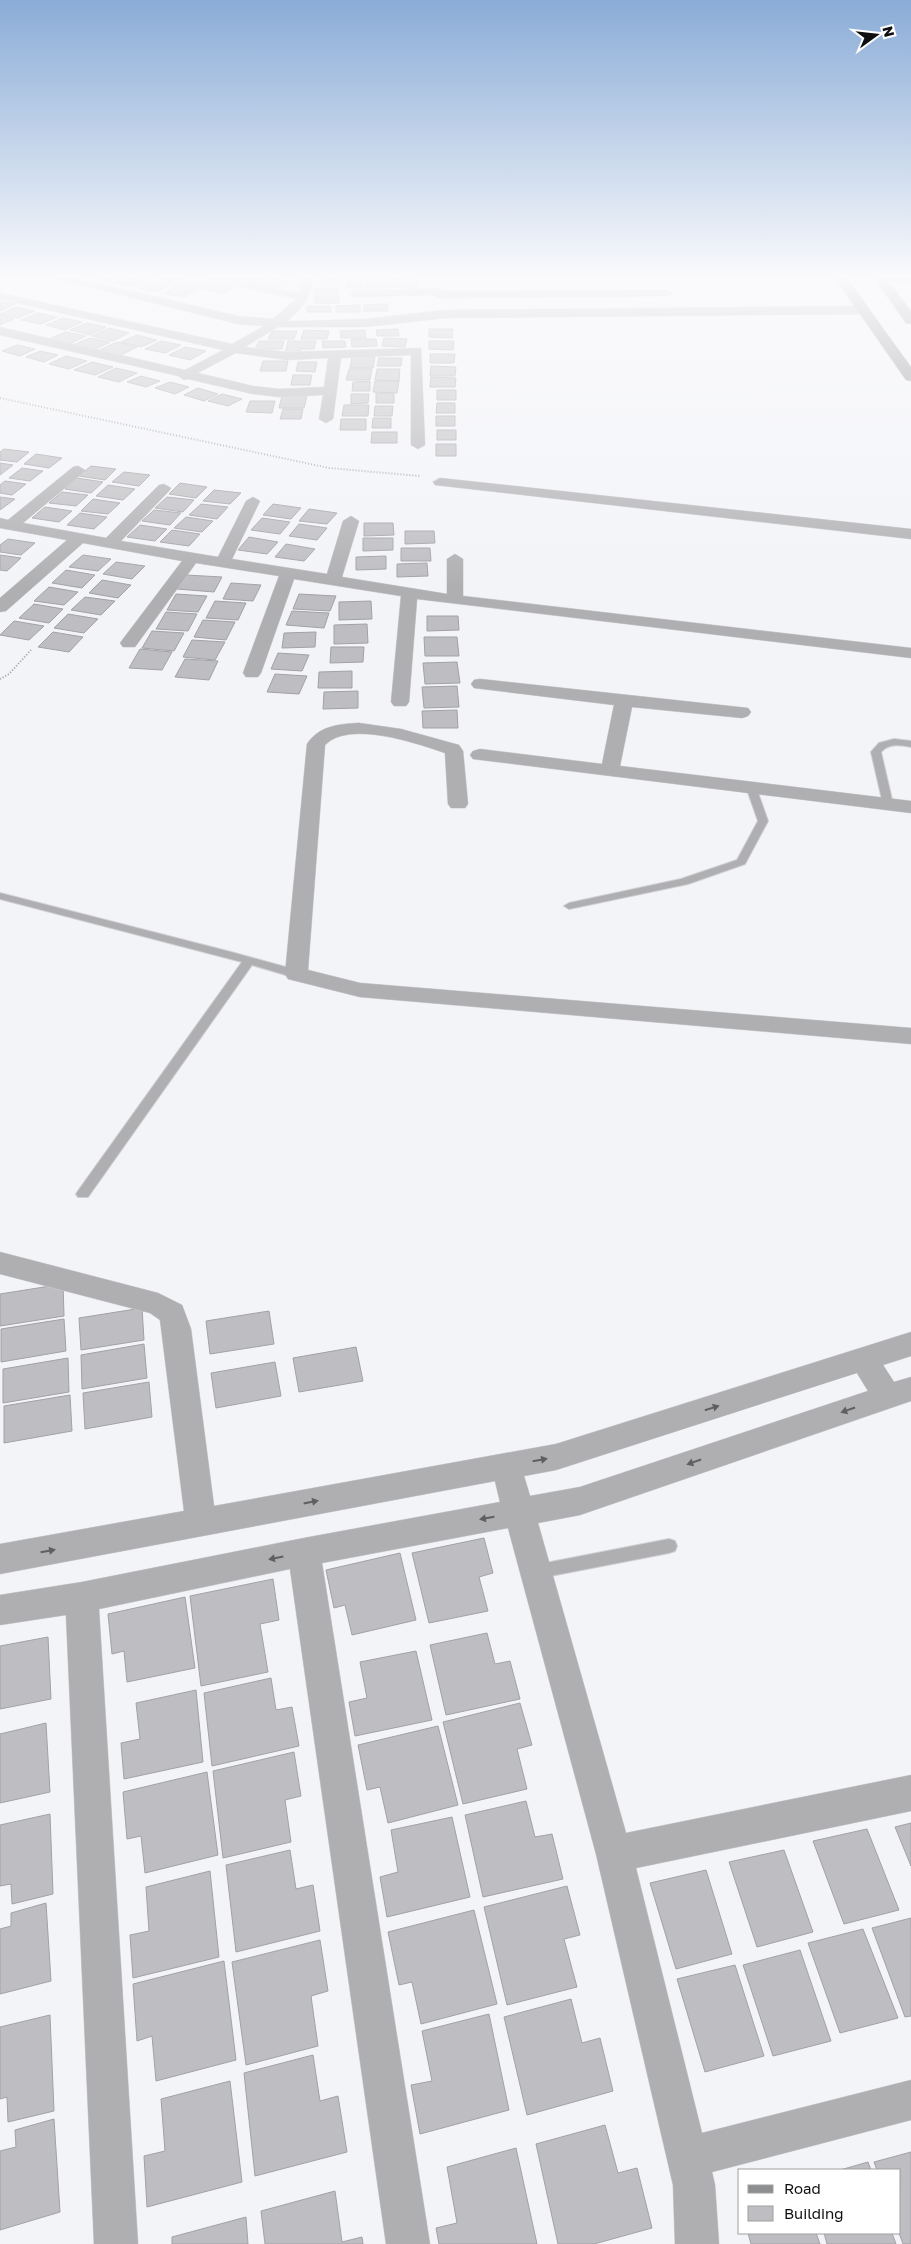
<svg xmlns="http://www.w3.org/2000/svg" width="911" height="2244" font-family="'Golos Text',sans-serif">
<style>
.building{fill:#bebec2;stroke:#a2a2a6}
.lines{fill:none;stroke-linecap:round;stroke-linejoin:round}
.lane-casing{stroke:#cecfd3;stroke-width:2}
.street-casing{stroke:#cecfd3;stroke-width:1}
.secondary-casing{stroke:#cecfd3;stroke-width:1}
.path{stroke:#9d9ea1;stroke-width:2;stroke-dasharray:1 2;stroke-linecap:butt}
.lane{fill:#afafb1;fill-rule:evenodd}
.street{fill:#afafb1;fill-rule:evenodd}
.secondary{fill:#8d8e90;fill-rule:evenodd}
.oneway{fill:#5e5f60}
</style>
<rect width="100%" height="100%" fill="#f3f4f8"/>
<!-- building -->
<path class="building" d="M102 274H114L124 276 112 281 94 278Z
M136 274H161L150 279 131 276Z
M217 274H242L234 278 215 275Z
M251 274 268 278 256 284 238 280Z
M344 274H361L360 279H344Z
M364 274H380V279H363Z
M386 274H402V279H386Z
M405 274H421V278H405Z
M167 276 186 279 174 285 156 281Z
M127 277 145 281 134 286 115 283Z
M322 278H339L338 285H322Z
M275 279 294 282 281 288 263 285Z
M190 280 209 284 198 290 178 286Z
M383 280V288H366L367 281Z
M384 280H400V287L383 288Z
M401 280H417L418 287H401Z
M347 281H364L363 288H347Z
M149 282 168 286 157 292 138 288Z
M215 284 235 287 224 293 204 289Z
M175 287 194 291 183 297 164 293Z
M315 288H338V294H315Z
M315 296H339V303H315Z
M0 301 15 304 0 311Z
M388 304V311H364V305Z
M360 305V312H336V306Z
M307 306H331V312H307Z
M16 307 35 311 18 318 0 314Z
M38 313 57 317 41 324 21 320Z
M0 315 14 319 0 325Z
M63 318 82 322 65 330 46 325Z
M87 323 106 327 90 335 70 330Z
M109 328 129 333 113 341 92 336Z
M398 329 399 336H377L376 330Z
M429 329H453L452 338 429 337Z
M304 330 329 331 327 339H301Z
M365 330 366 338H341L340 331Z
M272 331H297L294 339H268Z
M66 332 86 336 69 344 49 339Z
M137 335 157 340 141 347 121 342Z
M90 338 110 342 94 350 73 345Z
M384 338 407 339 405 347 382 346Z
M351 339H376L377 346 352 347Z
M161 341 181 345 165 353 145 349Z
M259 341H284L282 349H255Z
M288 341H316L314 349H302L298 353 285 354Z
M322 341H345L346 347 323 348Z
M429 341H454L453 350 429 349Z
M117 342 137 347 121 355 100 350Z
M17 345 35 349 20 356 2 351Z
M185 347 206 351 190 360 169 355Z
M40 351 58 355 44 362 26 357Z
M430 354H455L454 363H430Z
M66 356 87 361 69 369 49 364Z
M352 357H375L373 368H350Z
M379 358H402L401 366H377Z
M263 361H288L286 371H260Z
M92 362 113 367 95 375 74 370Z
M298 362H317L315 372 296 371Z
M431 366 456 367 455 376H430Z
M116 368 137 373 119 382 98 377Z
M349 369H372L370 380H346Z
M377 369H400L399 381 375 380Z
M293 375H312L310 385H291Z
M141 376 160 381 146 387 127 382Z
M431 377 456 378 455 387H430Z
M370 381V391H352L353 382Z
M375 381H399L397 393 373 392Z
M170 382 189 387 175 394 155 388Z
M198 388 218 394 204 401 184 395Z
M437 390H456V400H437Z
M376 393H394V403H376Z
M222 394 242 399 228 406 208 401Z
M351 394H369L368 403 351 404Z
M282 396H307L304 408H279Z
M250 401H275L272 413 246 412Z
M437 403H455V413H436Z
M344 405H369L368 416H342Z
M375 406H393L392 416H374Z
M283 409H303L301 419H280Z
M436 416H455V426H436Z
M373 418H391V428H372Z
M341 419H366V430H340Z
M437 430H456V440H437Z
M372 432H397V443H371Z
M436 444H456V456H436Z
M4 449 29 452 17 462 0 460V452Z
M36 454 62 458 49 468 24 464Z
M0 463 13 465 0 475Z
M91 466 116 469 105 480 79 476Z
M22 468 43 471 30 481 9 478Z
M124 472 150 475 139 486 112 482Z
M77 478 103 482 91 493 65 489Z
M5 481 26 484 12 495 0 493V485Z
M180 483 207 487 196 498 169 494Z
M108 485 135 489 123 500 96 496Z
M214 490 241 493 230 504 203 501Z
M62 492 88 495 76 506 49 503Z
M0 497 15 499 0 510Z
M167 497 194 500 183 512 155 508Z
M93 499 120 503 108 514 81 511Z
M201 504 228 507 217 519 189 515Z
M273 504 301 508 291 519 263 515Z
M45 507 72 511 59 522 32 518Z
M309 509 337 513 327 524 299 521Z
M154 510 181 513 170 525 142 521Z
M80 513 107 517 94 529 67 525Z
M186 517 213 521 202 532 174 528Z
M262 518 290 522 280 534 251 530Z
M364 523H393L394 535 364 536Z
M299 524 327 528 317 540 289 536Z
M140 525 167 529 155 541 127 537Z
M172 530 200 534 189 546 160 542Z
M405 531H434L435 543 405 544Z
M249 537 278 542 267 554 238 550Z
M363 538H393V550L363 551Z
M8 539 35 543 21 555 0 552V545Z
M286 544 315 549 304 561 275 557Z
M401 548H430L431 561H401Z
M0 555 21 558 7 571 0 570Z
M83 555 111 559 98 571 69 567Z
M386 556V569L356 570V557Z
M116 562 145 566 132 579 103 574Z
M427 563 428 576 397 577V564Z
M66 570 95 575 82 588 52 583Z
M186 575 222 577 214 592 177 589Z
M102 580 131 585 118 598 89 593Z
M231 583 261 585 253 601 223 599Z
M49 587 78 592 64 605 34 601Z
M176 594 207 596 198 612 167 610Z
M299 594 336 596 330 611 293 609Z
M85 597 115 601 101 615 71 610Z
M215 601 246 603 238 620 206 618Z
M371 601 372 619 339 620V602Z
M34 604 63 609 49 623 19 618Z
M292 611 329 613 324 628 286 625Z
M166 612 197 614 188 631 156 629Z
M68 614 98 619 84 633 54 628Z
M427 616H458L459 630 427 631Z
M203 620 235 622 226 640 194 637Z
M14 621 44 626 29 640 0 635Z
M367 624 368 643 334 644V625Z
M152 631 184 633 174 651 142 648Z
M53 632 83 637 69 652 38 647Z
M316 632 315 647 282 648 284 633Z
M424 637H457L459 656H425Z
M192 640 225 642 215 660 183 657Z
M331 647H364L363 662 330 663Z
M140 649 172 652 162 670 129 668Z
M278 653 309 655 302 671 271 669Z
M185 659 218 661 209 680 175 677Z
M457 662 460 683 425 684 423 663Z
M352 671V688H318L319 672Z
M275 674 307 676 299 694 267 692Z
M457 686 459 707 424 708 422 687Z
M358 691V708L323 709 324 692Z
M457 710 458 728H423L422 711Z
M63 1284 64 1316 0 1326V1294Z
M142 1308 144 1340 81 1350 79 1318Z
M269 1311 274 1344 210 1354 206 1321Z
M64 1319 66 1351 1 1362V1329Z
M144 1344 147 1378 82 1389 81 1355Z
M356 1347 363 1381 299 1392 293 1358Z
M68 1358 69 1392 3 1403V1369Z
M275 1362 281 1396 216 1408 211 1373Z
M149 1382 152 1417 85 1429 83 1393Z
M70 1395 72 1431 4 1443V1406Z
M484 1538 493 1573 479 1577 488 1611 429 1623 412 1553Z
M400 1553 416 1620 352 1635 345 1605 334 1608 326 1570Z
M273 1579 279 1620 260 1624 268 1672 201 1686 190 1596Z
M185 1597 195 1668 127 1682 124 1651 112 1654 108 1614Z
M487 1633 495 1664 510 1661 520 1699 446 1715 430 1645Z
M48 1637 51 1699 0 1709V1646Z
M416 1651 432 1720 355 1736 349 1702 367 1698 360 1662Z
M271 1678 276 1710 292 1707 299 1746 212 1766 204 1693Z
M196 1690 203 1762 124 1779 121 1743 140 1739 136 1703Z
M520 1703 532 1745 517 1749 527 1789 463 1804 443 1722Z
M46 1723 50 1792 0 1803V1734Z
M438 1726 458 1805 388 1823 380 1787 367 1790 358 1745Z
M294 1752 301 1796 285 1800 291 1842 223 1858 213 1771Z
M207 1772 218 1855 145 1873 141 1836 127 1839 123 1792Z
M526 1801 535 1837 552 1834 563 1879 483 1897 465 1815Z
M50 1814 53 1894 12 1904 11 1884 0 1886V1825Z
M452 1817 470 1897 387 1917 380 1877 398 1872 391 1830Z
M911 1823V1866L895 1827Z
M867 1829 899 1910 844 1924 813 1841Z
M290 1850 296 1889 313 1885 320 1931 236 1952 226 1865Z
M784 1850 813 1932 757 1947 729 1862Z
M706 1870 732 1954 676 1969 650 1883Z
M210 1871 219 1957 133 1978 130 1935 149 1931 146 1887Z
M567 1886 580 1935 564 1939 577 1987 507 2005 484 1907Z
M46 1903 51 1981 0 1994V1929L11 1926V1913Z
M474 1910 497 2004 421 2024 412 1982 399 1985 388 1932Z
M911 1918V2016L905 2017 872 1928Z
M863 1929 898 2018 840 2033 808 1943Z
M320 1940 328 1991 311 1996 318 2046 246 2065 232 1962Z
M800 1950 831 2041 773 2056 743 1965Z
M224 1961 236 2060 156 2081 152 2036 137 2041 133 1984Z
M735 1965 764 2056 705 2072 677 1979Z
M571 1999 582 2043 600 2038 613 2091 527 2115 504 2017Z
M489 2014 509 2110 420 2134 411 2085 432 2081 422 2031Z
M50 2015 54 2111 8 2122 7 2097 0 2099V2027Z
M313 2055 320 2101 338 2096 347 2152 255 2176 244 2073Z
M230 2081 242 2182 147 2207 144 2156 165 2151 161 2099Z
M54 2119 60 2212 0 2230V2151L16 2147 15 2130Z
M605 2125 618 2173 637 2168 652 2228 594 2244H558L536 2144Z
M516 2148 537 2244H439L436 2228 457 2223 447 2167Z
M911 2152V2244H903L899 2233 900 2170H877L874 2162Z
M868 2162 871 2170H840Z
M335 2191 342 2242 362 2237 363 2244H265L261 2211Z
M246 2217 248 2244H172V2237Z
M748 2233H816L820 2244H751Z
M824 2233H892L896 2244H827Z"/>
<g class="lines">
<!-- lane casing -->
<g class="lane-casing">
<path id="lane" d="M881 278H911V282L879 281Z
M894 739 911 741V747C899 745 889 743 881 752L893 804 888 807 883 804 871 752 879 743Z
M751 784 756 787 768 821 745 864 688 884 569 909 564 906 569 903 681 879 737 860 758 821 746 787Z
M0 893 231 952 300 971 302 974 296 978 252 965 88 1197H78L76 1194 78 1191 242 962 0 899Z
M669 1539 675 1541 677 1546 675 1551 669 1553 535 1579 529 1577 527 1572 529 1567 535 1565Z"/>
</g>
<!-- street casing -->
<g class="street-casing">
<path id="street" d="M41 274H60L238 316 273 319 296 299 199 277 193 274H213L299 293 300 274H311C315 294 302 309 287 321H296L365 319 446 310 864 306 870 310 864 314 446 318 365 327H278L245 347 287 352 421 348 425 445 418 449 411 445V355L341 358 333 419 326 423 319 419 323 395 279 397 253 394 188 379 184 380 178 376 0 335V327L185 370 223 350 0 299V293L232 344 264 326 238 324 43 276ZM236 353 287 360 328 358 324 387 279 389 253 386 198 373Z
M438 288 443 291 667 290 673 293 667 296 439 298 433 295 355 297 349 294 355 291Z
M78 466 85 470 83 473 23 523 106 538 159 485 164 484 171 488 169 491 121 541 218 557 246 501 253 497 260 501 232 559 327 574 343 521 351 516 359 521 342 577 447 594V559L455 554 463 559V596L911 648V658L417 599 409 702 406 706H394L391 702 401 596 294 579 261 673 258 677H246L243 673 279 576 196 563 135 647H123L120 643 182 561 83 543 6 611 0 612V598L67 540 0 528V518L8 520 73 467Z
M440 478 911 529V539L435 485 433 482Z
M480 679 748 708 751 712 748 716 742 718 632 707 620 766 911 801V813L473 759 470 755 473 751 480 749 602 764 614 705 474 688 471 684 474 680Z
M359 723 401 729 459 745 463 751 468 804 465 808H451L448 804 445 753C416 743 349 720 325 745L308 970 360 983 911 1028V1044L360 997 288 979 285 974 307 744C319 726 338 724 359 723Z
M0 1252 158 1293 182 1305 191 1329 214 1506 556 1444 911 1332V1356L883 1365 894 1382 911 1377V1401L580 1515 538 1523 626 1833 911 1775V1811L636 1868 702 2133 911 2080V2120L712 2172 715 2185 719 2244H675L673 2185 596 1854 508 1528 322 1563 430 2244H386L290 1569 99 1609 138 2244H94L66 1615 0 1625V1595L82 1582 304 1538 500 1502 495 1481 0 1574V1544L184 1511 160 1320 150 1313 0 1274ZM857 1373 868 1391 580 1487 530 1496 524 1476 556 1470Z"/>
</g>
<!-- secondary casing -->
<g class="secondary-casing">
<path id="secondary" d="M832 274H844L911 367V381L906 380Z
M871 274H883L911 311V324L906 323Z"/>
</g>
<!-- path -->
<path class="path" d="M725 274 731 285
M686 285 798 284 791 274
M0 398 329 468 420 476
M0 679 9 674 31 650"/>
<!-- lane -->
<use href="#lane" class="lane"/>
<!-- street -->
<use href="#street" class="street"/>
<!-- secondary -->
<use href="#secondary" class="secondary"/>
</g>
<!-- one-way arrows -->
<defs><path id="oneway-solid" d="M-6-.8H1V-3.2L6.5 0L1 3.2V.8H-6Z" transform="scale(1.25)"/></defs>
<g class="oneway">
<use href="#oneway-solid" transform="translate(712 1408) rotate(-18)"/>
<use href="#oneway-solid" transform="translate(848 1410) rotate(161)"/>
<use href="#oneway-solid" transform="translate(540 1460) rotate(-10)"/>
<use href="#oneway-solid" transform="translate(694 1462) rotate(161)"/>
<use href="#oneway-solid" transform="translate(311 1502) rotate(-11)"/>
<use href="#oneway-solid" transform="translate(487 1518) rotate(170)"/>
<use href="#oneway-solid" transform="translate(48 1551) rotate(-10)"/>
<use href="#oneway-solid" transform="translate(276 1558) rotate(169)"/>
</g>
<!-- sky -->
<linearGradient id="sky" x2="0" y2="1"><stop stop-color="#8aacd7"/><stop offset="0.47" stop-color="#fafafc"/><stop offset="1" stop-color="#fafafc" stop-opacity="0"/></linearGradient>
<rect width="911" height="588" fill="url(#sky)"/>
<!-- legend -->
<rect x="738" y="2169" width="162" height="65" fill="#ffffff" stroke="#9f9f9f"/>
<rect x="748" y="2185" width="25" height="8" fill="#8d8e90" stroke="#9f9f9f"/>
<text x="784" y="2194" font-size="15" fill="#0e0f10">Road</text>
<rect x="748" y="2206" width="25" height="15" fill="#bebec2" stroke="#9f9f9f"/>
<text x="784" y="2219" font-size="15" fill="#0e0f10">Building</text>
<!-- north arrow -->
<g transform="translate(876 35) rotate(75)" stroke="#ffffff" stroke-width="4" paint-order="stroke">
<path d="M0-4L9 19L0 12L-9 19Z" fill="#0e0f10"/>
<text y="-8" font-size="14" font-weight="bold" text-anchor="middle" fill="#0e0f10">N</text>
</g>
</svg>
